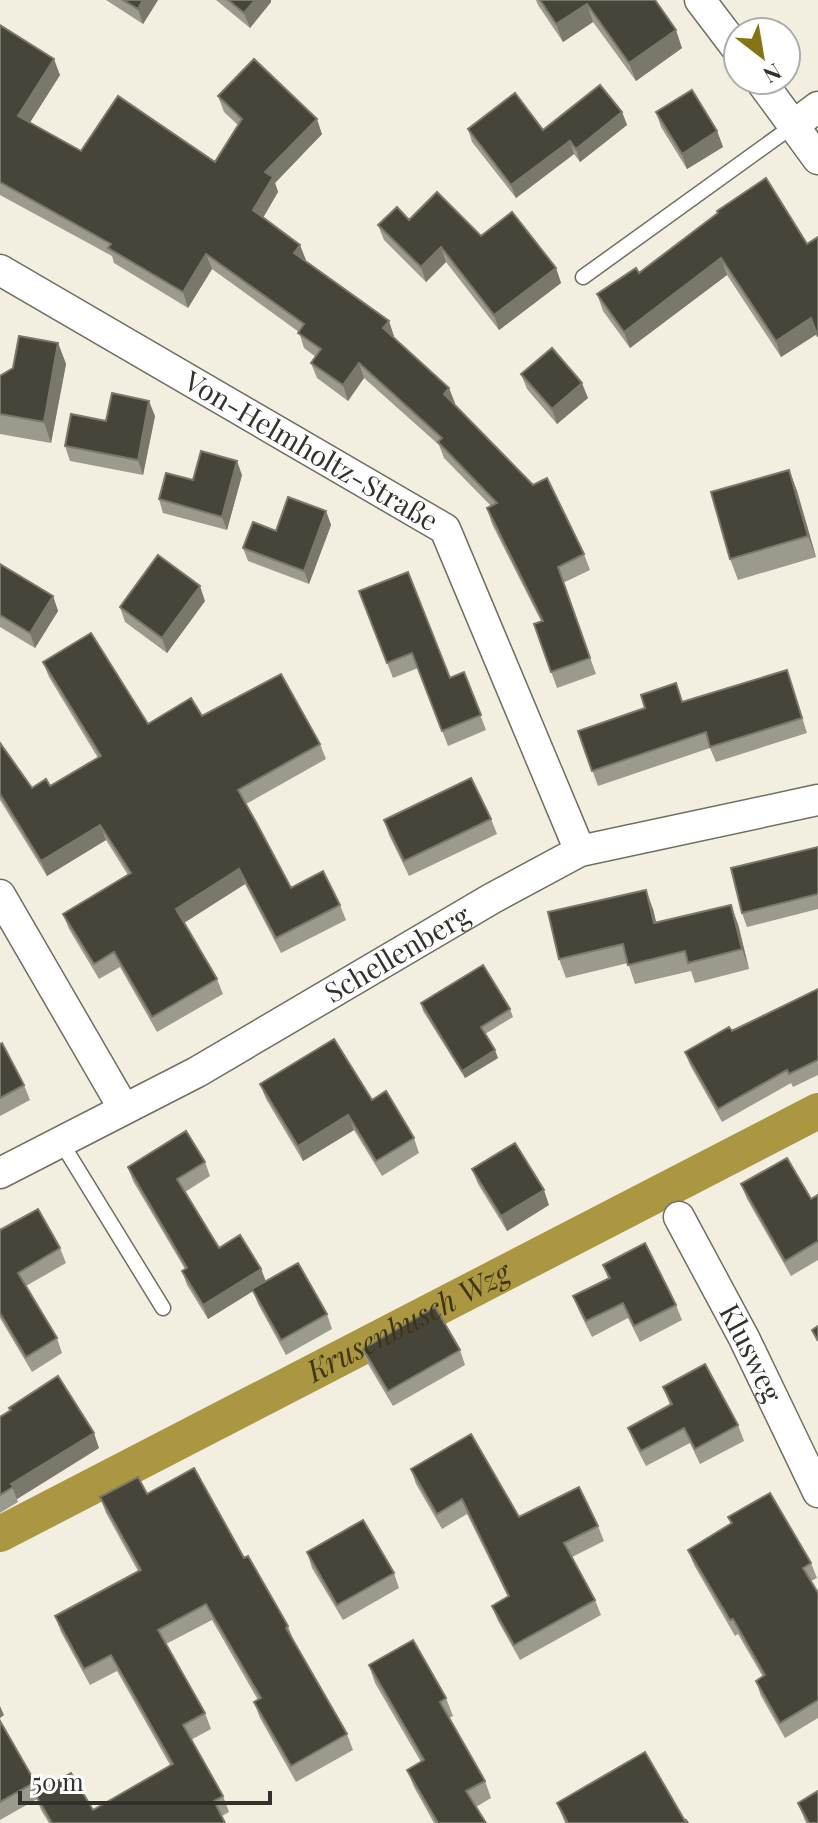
<svg xmlns="http://www.w3.org/2000/svg" width="818" height="1823" font-family="'Playfair Display',serif">
<style>
.lines{fill:none;stroke-linecap:round;stroke-linejoin:round}
.canal{stroke:#ab9742;stroke-width:36}
.service-casing{stroke:#716e61;stroke-width:17}
.minor-casing{stroke:#716e61;stroke-width:33}
.service{stroke:#fff;stroke-width:14}
.minor{stroke:#fff;stroke-width:30}
.wall{fill:#9c9a8c}
.shaded-wall{fill:#7a786b}
.building{fill:#474539;stroke:#7a786b;stroke-width:2}
.labels{text-anchor:middle;stroke-width:8;stroke-linejoin:round;paint-order:stroke}
.street-label{font-size:28px;fill:#33312c;stroke:#fff}
.water-label{font-size:30px;font-style:italic;fill:#3f3611;stroke:#fff}
</style>
<rect width="100%" height="100%" fill="#f2efe0"/>
<g class="lines">
<!-- canal -->
<path class="canal" id="s1" d="M0 1534 818 1111"/>
<!-- service casing -->
<g class="service-casing">
<path id="service" d="M583 277 794 125
M61 1142 163 1308"/>
</g>
<!-- minor casing -->
<g class="minor-casing">
<g id="minor">
<path d="M700 0 738 50"/>
<path d="M760 80 818 159"/>
<path d="M794 125 818 107"/>
<path id="s2" d="M0 270 445 529 580 851"/>
<path d="M0 895 124 1109"/>
<path id="s3" d="M0 1173 197 1072 491 899 580 851 818 800"/>
<path id="s4" d="M679 1217 744 1338 818 1492"/>
</g>
</g>
<!-- service -->
<use href="#service" class="service"/>
<!-- minor -->
<use href="#minor" class="minor"/>
</g>
<!-- wall -->
<path class="wall" d="M106 0H158L143 24Z
M216 0H271V2L250 28Z
M536 0H655L682 48 636 81 593 22 563 42 538 5Z
M0 25 60 75 30 122 81 151 215 162 238 125 224 112 218 96 322 134 275 183 278 192 263 218 306 261 394 336V337L455 403 454 404 584 554 590 570 563 583 596 674 557 688 534 624 541 621 492 524 487 508 491 506 444 458 439 445 364 378 348 401 317 378 311 363 316 357 304 348 299 332 212 269 188 308 114 263 112 256 0 195Z
M622 112 627 125 580 162 574 154 516 198 472 142 468 129 543 130Z
M656 112 717 131 723 147 687 169 661 127Z
M718 213 817 334 781 357 727 275 630 348 603 311 597 294 639 273Z
M409 220 481 236 556 268 561 283 499 330 446 262 426 282 384 240 378 225Z
M58 343 66 364 51 443 0 434V376Z
M521 374 588 398 557 424 527 389Z
M155 416 143 475 70 461 65 446Z
M789 470 797 491 816 557 738 580 730 559Z
M242 475 227 530 163 513 159 499 193 480Z
M326 511 331 525 309 584 248 561 243 548 276 531Z
M0 564 53 596 58 611 35 648 0 627Z
M359 591 450 678 464 672 486 730 448 746 418 668 393 678Z
M205 601 167 653 125 622 120 607Z
M43 662 148 724 202 716 320 744 326 759 246 804 291 888 340 905 346 920 281 953 245 884 184 923 217 979 223 994 157 1032 120 967 99 979 69 929 63 914 128 875 106 840 47 876 0 800V743L32 788 50 786 98 758 49 677Z
M792 685 807 733 716 762 710 748 598 786 578 731 683 702Z
M491 819 497 834 409 876 389 835 384 820Z
M818 847V909L747 927 742 913Z
M653 909 656 923 738 924 749 969 695 983 691 971 635 984 628 963 566 978 559 959Z
M818 989V1075L793 1087 791 1083 722 1122 690 1065 685 1052Z
M421 1003 510 1009 513 1017 485 1034 498 1058 465 1078 423 1011Z
M0 1044 24 1085 30 1100 0 1116Z
M260 1084 372 1100 414 1138 419 1153 382 1176 354 1130 303 1161 266 1099Z
M205 1162 210 1176 185 1192 219 1248 261 1269 266 1281 327 1314 332 1329 286 1355 258 1304 253 1291 208 1319 187 1285 182 1271 185 1269 133 1181 128 1167Z
M472 1169 549 1205 507 1231 478 1184Z
M741 1184 811 1199 818 1195V1260L791 1276 747 1199Z
M0 1230 60 1248 66 1263 26 1286 57 1338 62 1353 32 1372 0 1318Z
M603 1265 676 1305 682 1320 640 1342 628 1318 592 1337 579 1311 573 1296 608 1278Z
M363 1349 460 1350 465 1365 393 1406 368 1364Z
M663 1387 738 1425 744 1441 700 1464 690 1443 646 1466 634 1443 628 1428 670 1405Z
M9 1408 99 1448 17 1499 18 1502 0 1513V1417L10 1411Z
M411 1469 519 1517 598 1526 604 1541 572 1557 595 1600 601 1615 520 1660 498 1621 492 1606 508 1597 467 1514 442 1529 416 1484Z
M147 1494 244 1558 288 1626 294 1642 347 1734 353 1750 296 1782 260 1718 254 1702 258 1700 212 1620 166 1644 205 1713 211 1729 191 1740 223 1796 229 1812 222 1816 225 1823H49L41 1810 37 1799 0 1820V1721L35 1782 39 1792 93 1810 170 1765 117 1671 90 1685 61 1632 55 1616 138 1571 106 1513 100 1497Z
M728 1517 811 1563 817 1578 811 1581 818 1593V1718L785 1738 761 1696 756 1681 763 1677 738 1634 735 1636 694 1565 688 1550 731 1524Z
M307 1552 394 1573 399 1588 343 1620 312 1568Z
M369 1665 446 1698 453 1716 449 1718 485 1781 491 1798 476 1807 486 1823H434L414 1787 407 1770 421 1762 375 1683Z
M557 1803 685 1821 688 1823H565Z
M798 1803 818 1823H806Z"/>
<!-- shaded-wall -->
<path class="shaded-wall" d="M143 0H158L143 24 138 9Z
M255 0H271V2L250 28 244 13Z
M587 4 593 22 563 42 556 24Z
M676 30 682 48 636 81 629 63Z
M54 59 60 75 24 132 18 116Z
M622 112 627 125 580 162 576 149Z
M317 119 322 134 275 183 278 192 258 226 253 210 265 172Z
M717 131 723 147 687 169 682 154Z
M570 141 574 154 516 198 511 185Z
M300 245 306 260 300 269 294 253Z
M441 247 446 262 426 282 421 267Z
M206 254 212 269 188 308 183 292Z
M721 258 727 275 630 348 624 332Z
M556 268 561 283 499 330 494 315Z
M811 318 817 334 781 357 776 341Z
M389 321 394 336 389 344 383 328Z
M58 343 66 364 51 443 44 422Z
M359 363 364 378 348 401 343 385Z
M582 383 588 398 557 424 552 409Z
M449 388 455 403 450 409 444 394Z
M149 401 155 416 143 475 138 460Z
M237 461 242 475 227 530 222 517Z
M789 470 797 491 816 557 808 536Z
M326 511 331 525 309 584 304 571Z
M200 586 205 601 167 653 162 638Z
M53 596 58 611 35 648 30 633Z
M100 825 106 840 47 876 41 861Z
M239 869 245 884 182 924 176 909Z
M646 890 653 909 661 943 654 923Z
M731 905 738 924 749 969 742 949Z
M495 1050 498 1058 465 1078 462 1071Z
M348 1115 354 1130 303 1161 298 1146Z
M544 1190 549 1205 507 1231 501 1216Z
M261 1269 266 1283 208 1319 203 1305Z
M94 1433 99 1448 17 1499 11 1484Z
M0 1706 4 1715 0 1718Z"/>
<!-- building -->
<path class="building" d="M123 0H143L138 9Z
M228 0H255L244 13Z
M540 0H655L676 30 629 63 587 4 556 24Z
M0 25 54 59 18 116 81 151 118 96 215 162 242 119 218 96 254 59 317 119 265 172 273 177 253 210 300 245 294 253 389 321 383 328 449 388 444 394 533 485 547 478 584 554 558 567 590 658 551 672 534 624 543 621 487 508 497 503 438 442 442 438 359 363 343 385 311 363 321 349 298 333 304 324 206 254 183 292 108 248 111 244 0 182Z
M600 85 622 112 576 149 570 141 511 185 468 129 515 93 543 130Z
M692 90 717 131 682 154 656 112Z
M766 178 807 244 818 237V337L811 318 776 341 721 258 624 332 597 294 636 268 639 273 718 213 717 211Z
M437 192 481 236 512 212 556 268 494 315 441 247 421 267 378 225 397 207 409 220Z
M19 336 58 343 44 422 0 414V376L13 368Z
M552 348 582 383 552 409 521 374Z
M112 393 149 401 138 460 65 446 71 414 106 421Z
M201 451 237 461 222 517 159 499 166 473 193 480Z
M789 470 808 536 730 559 711 492Z
M288 497 326 511 304 571 243 548 253 522 276 531Z
M158 555 200 586 162 638 120 607Z
M0 564 53 596 30 633 0 615Z
M408 572 450 678 464 672 481 715 442 731 412 653 387 663 359 591Z
M91 633 148 724 191 698 202 716 281 674 320 744 238 790 257 824 291 888 323 871 340 905 276 938 239 869 176 909 217 979 152 1017 114 952 94 964 63 914 131 873 100 825 41 861 0 794V743L32 788 46 779 50 786 101 756 43 662Z
M787 670 802 718 710 747 706 732 592 771 578 731 645 708 641 695 676 683 682 702Z
M471 778 491 819 404 861 384 820Z
M818 847V894L742 913 731 868Z
M646 890 654 923 731 905 742 949 688 963 685 951 628 965 623 944 559 959 548 912Z
M483 965 510 1009 481 1027 495 1050 462 1071 421 1003Z
M818 989V1060L789 1074 787 1070 718 1109 685 1052 729 1027 732 1031Z
M334 1039 372 1100 386 1091 414 1138 376 1161 348 1115 298 1146 260 1084Z
M2 1043 24 1085 0 1098V1044Z
M186 1131 205 1162 177 1179 219 1248 240 1235 261 1269 203 1305 182 1271 187 1268 128 1167Z
M515 1143 544 1190 501 1216 472 1169Z
M787 1158 811 1199 818 1195V1241L785 1261 741 1184Z
M38 1209 60 1248 18 1273 57 1338 26 1357 0 1313V1230Z
M645 1243 676 1305 634 1326 623 1303 586 1321 573 1296 610 1278 603 1265Z
M298 1263 327 1314 281 1340 252 1289Z
M435 1307 460 1350 388 1391 363 1349Z
M818 1326V1341L812 1330Z
M705 1364 738 1425 695 1449 684 1428 641 1451 628 1428 672 1404 663 1387Z
M58 1376 94 1433 11 1484 13 1487 0 1495V1417L11 1410 9 1408Z
M471 1434 519 1517 579 1487 598 1526 564 1543 595 1600 514 1645 492 1606 509 1596 462 1499 437 1514 411 1469Z
M194 1468 244 1558 248 1556 288 1626 286 1628 347 1734 291 1766 254 1702 261 1698 206 1604 158 1630 205 1713 183 1725 223 1796 214 1801 225 1823H52L35 1794 71 1773 93 1810 173 1764 111 1655 84 1669 55 1616 141 1570 100 1497 138 1477 147 1494Z
M770 1493 811 1563 803 1568 818 1593V1700L780 1723 756 1681 765 1675 733 1619 730 1620 688 1550 732 1523 728 1517Z
M363 1520 394 1573 337 1605 307 1552Z
M413 1640 446 1698 440 1702 485 1781 466 1791 486 1823H438L407 1770 424 1760 369 1665Z
M0 1721 35 1782 0 1802Z
M645 1752 685 1821 686 1820 688 1823H568L557 1803Z
M818 1791V1823H809L798 1803Z"/>
<g class="labels">
<!-- street labels -->
<g class="street-label">
<text dy="10" stroke="none"><textPath href="#s2" startOffset="360">Von-Helmholtz-Straße</textPath></text>
<text dy="10" stroke="none"><textPath href="#s3" startOffset="454">Schellenberg</textPath></text>
<text dy="10" stroke="none"><textPath href="#s4" startOffset="154">Klusweg</textPath></text>
</g>
<!-- water labels -->
<g class="water-label">
<text dy="10" stroke="none"><textPath href="#s1" startOffset="460">Krusenbusch Wzg</textPath></text>
</g>
</g>
<!-- north arrow -->
<g transform="translate(762 56) rotate(149)"><circle r="38" fill="#ffffff" stroke="#adadab" stroke-width="2"/>
<path d="M0-6L14 30L0 20L-14 30Z" fill="#867315"/>
<text y="-12" font-size="22" font-weight="bold" text-anchor="middle" fill="#33312c">N</text>
</g>
<!-- scale -->
<path d="M20 1791v12h250v-12" fill="none" stroke="#33312c" stroke-width="4"/>
<text x="32" y="1791" font-size="24" fill="#33312c" stroke="#ffffff" stroke-width="6" paint-order="stroke">50 m</text>
</svg>
